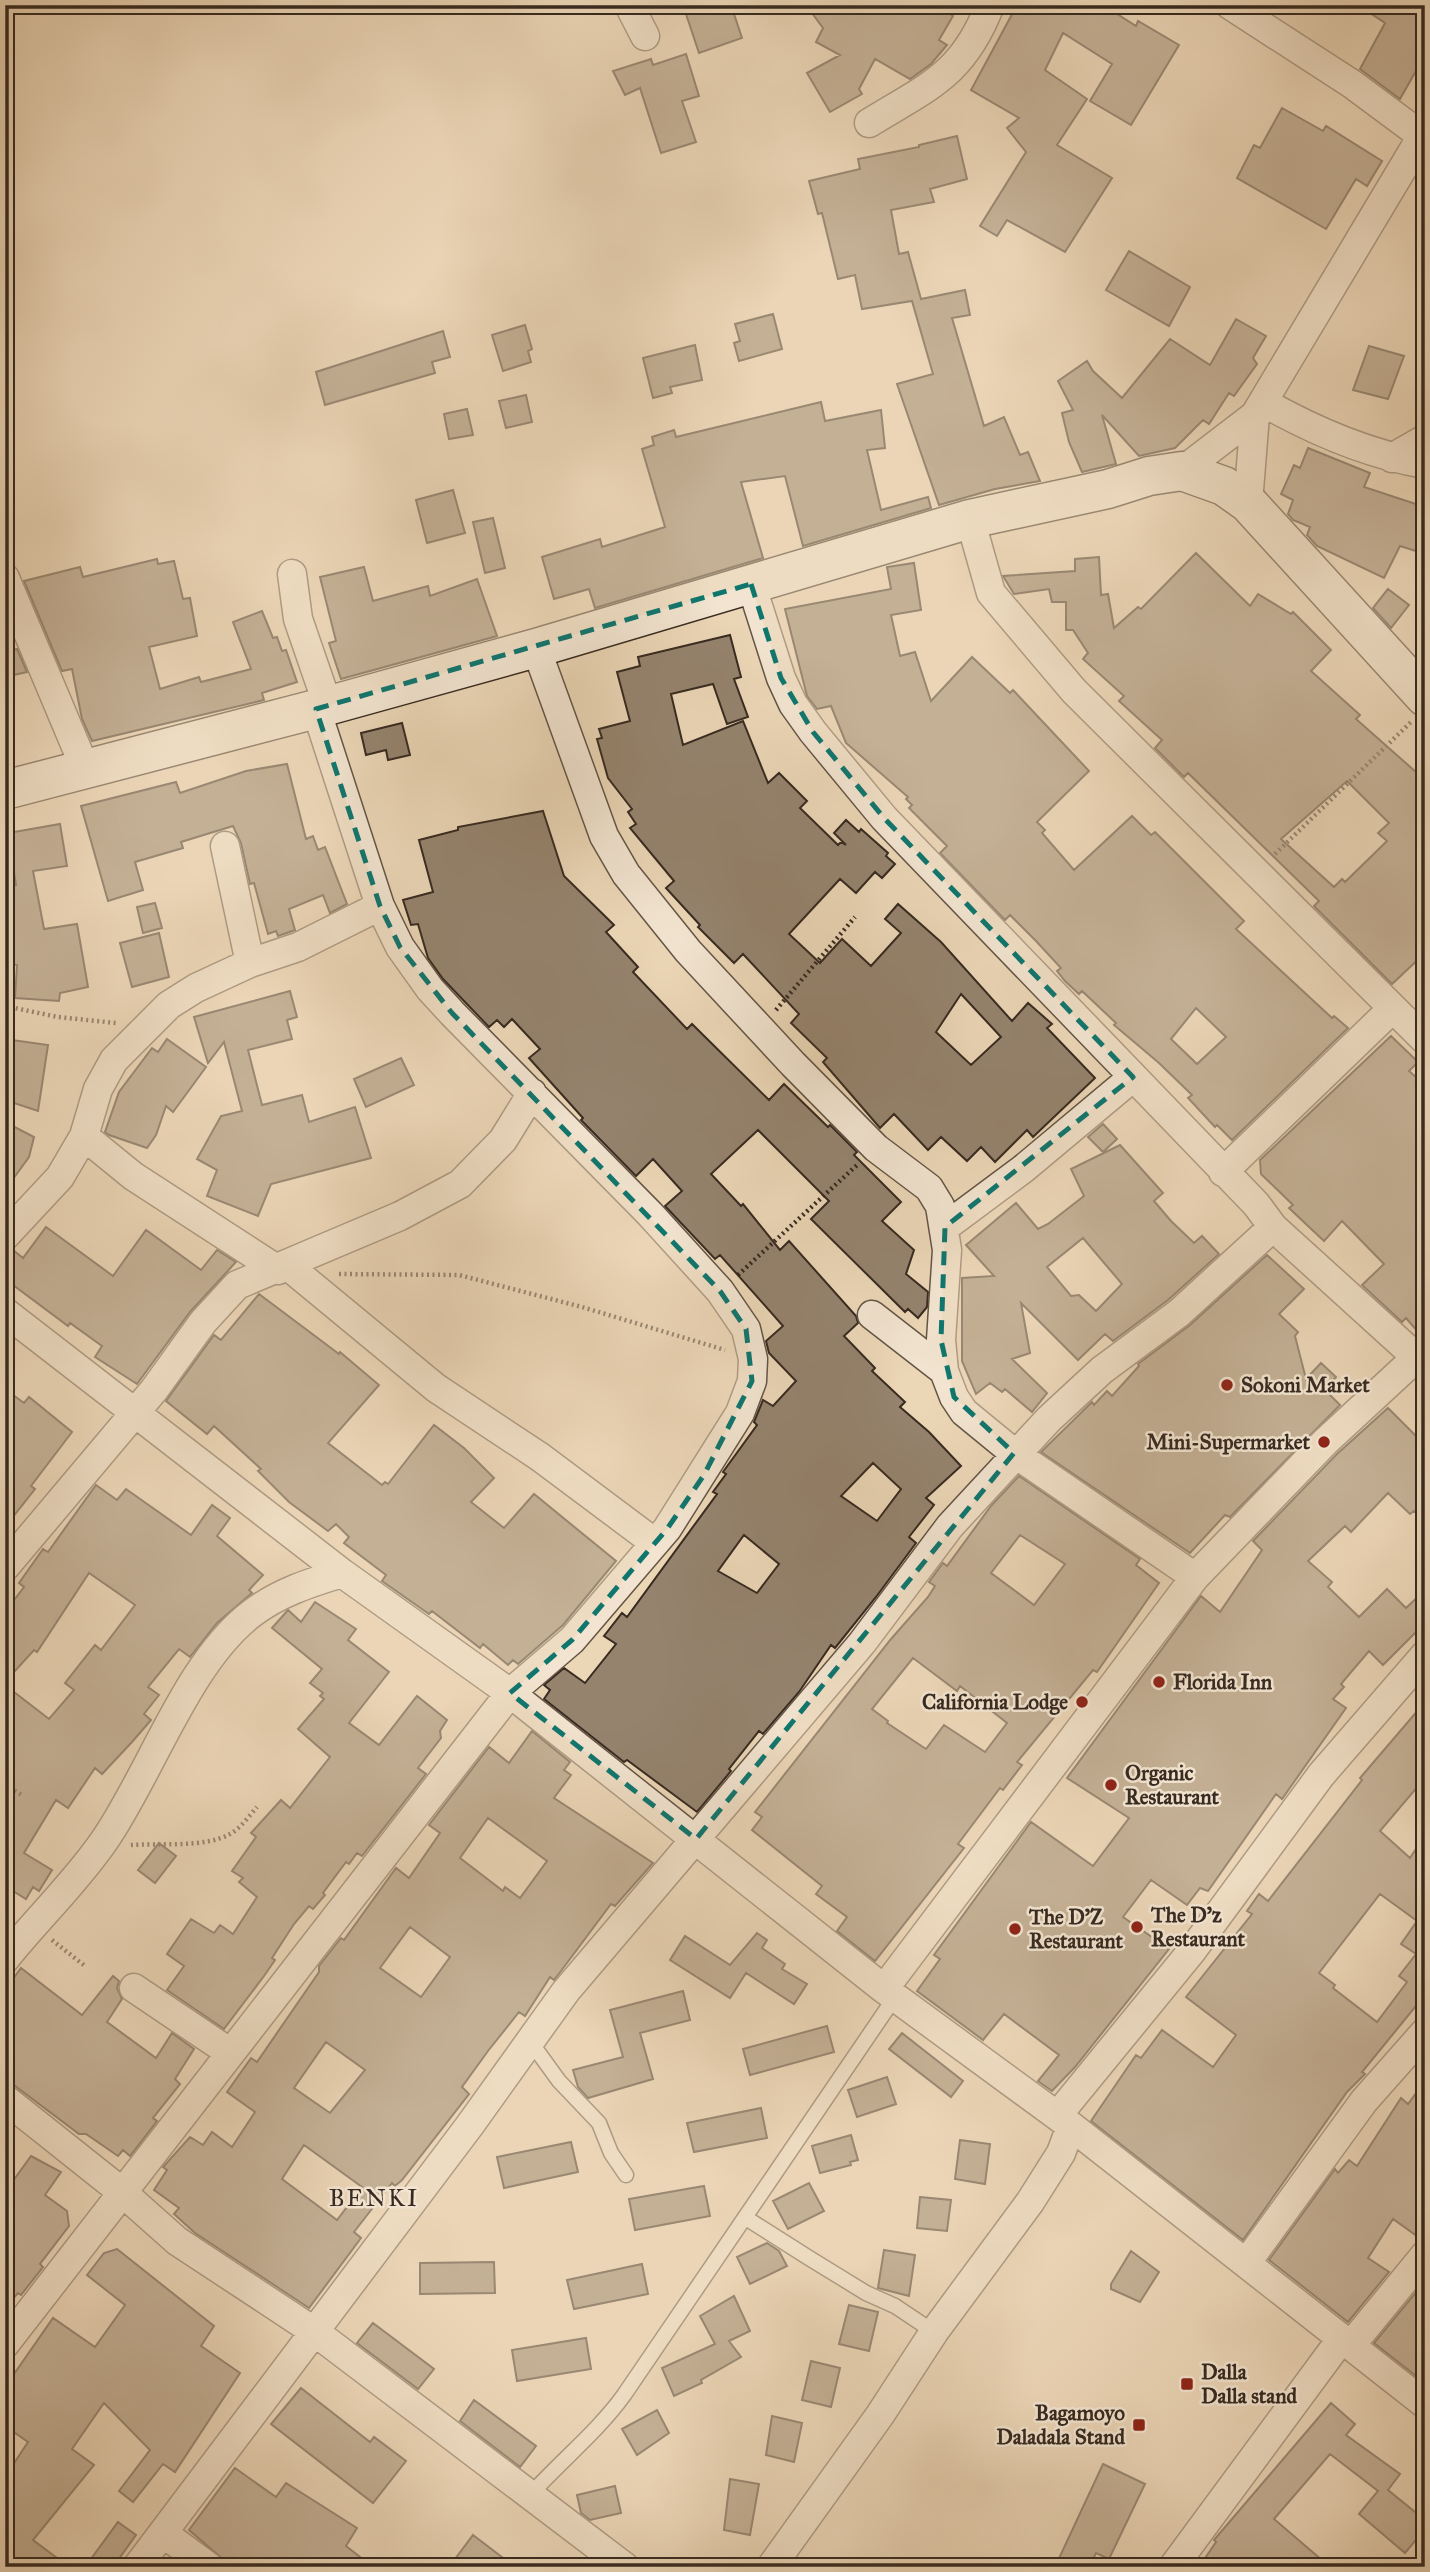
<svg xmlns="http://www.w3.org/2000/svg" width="1430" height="2572" font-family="'IM FELL Great Primer',serif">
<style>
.building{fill:#95836e;stroke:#372a21;stroke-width:2;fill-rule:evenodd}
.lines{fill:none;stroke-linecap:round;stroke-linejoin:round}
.service-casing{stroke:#645546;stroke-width:17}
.minor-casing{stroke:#645546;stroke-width:31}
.secondary-casing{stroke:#372a21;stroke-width:41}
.path{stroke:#372a21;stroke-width:4.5;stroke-dasharray:2 3.5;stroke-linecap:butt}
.service{stroke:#f2e4d0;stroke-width:14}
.minor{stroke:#f2e4d0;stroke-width:28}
.secondary{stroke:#f2e4d0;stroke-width:38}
.marked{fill:none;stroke:#0f766e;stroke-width:5;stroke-dasharray:14 9;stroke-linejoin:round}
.poi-dot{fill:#8f2418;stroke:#f2e4d0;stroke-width:2.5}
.labels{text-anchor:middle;stroke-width:5;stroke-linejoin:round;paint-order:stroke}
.poi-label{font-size:21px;font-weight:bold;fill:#372a21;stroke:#f2e4d0;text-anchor:start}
.quarter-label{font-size:24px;letter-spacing:2px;fill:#372a21;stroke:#f2e4d0}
</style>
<rect width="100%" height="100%" fill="#ebd6b6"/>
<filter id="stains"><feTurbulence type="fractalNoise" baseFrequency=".00286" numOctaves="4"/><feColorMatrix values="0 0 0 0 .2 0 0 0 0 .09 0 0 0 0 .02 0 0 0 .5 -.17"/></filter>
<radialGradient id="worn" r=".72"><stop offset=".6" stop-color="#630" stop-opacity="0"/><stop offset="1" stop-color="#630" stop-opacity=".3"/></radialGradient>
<!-- building -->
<path class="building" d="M683 5H731L742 38 699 53Z
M806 5H954L949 13 953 16 939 40 947 45 931 64 910 79 875 59 859 89 862 94 830 112 807 73 840 55 816 42 823 28Z
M1017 5H1103L1136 26 1138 21 1179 45 1131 125 1090 101 1112 64 1063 33 1045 70 1087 99 1057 145 1112 178 1065 252 1007 220 997 236 980 226 1026 152 1007 128 1019 118 971 90Z
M1358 5H1425V55L1400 99 1360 69 1385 23Z
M686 54 699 96 682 101 696 142 661 153 640 88 625 95 613 71 651 59 653 65Z
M1282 108 1323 131 1326 126 1382 161 1367 186 1356 179 1326 229 1237 178 1254 145 1260 148Z
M957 136 967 179 930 189 934 202 891 210 899 254 908 252 921 299 965 290 970 315 952 318 984 426 1004 417 1020 455 1028 452 1040 481 995 489 939 505 897 384 933 374 912 301 862 309 855 275 838 279 822 213 818 214 809 181 860 169 858 159 919 147V145Z
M1129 251 1190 287 1169 326 1106 290Z
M773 314 782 349 739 361 734 343 740 341 735 324Z
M1236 319 1266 336 1253 358 1257 364 1234 396 1229 393 1209 424 1203 420 1175 448 1139 456 1102 415 1116 464 1082 472 1069 442 1062 413 1073 410 1058 381 1087 361 1093 371 1122 398 1170 339 1210 365Z
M525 325 532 349 528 351 531 362 503 371 492 335Z
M443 331 450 357 432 362 435 373 325 405 316 372Z
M695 345 702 380 670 387 672 393 653 398 643 358Z
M1369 346 1404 356 1388 399 1353 390Z
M526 395 532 422 506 428 499 401Z
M821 402 825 421 881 410 885 448 867 450 881 510 928 497 931 508 803 546 785 476 741 482 763 558 595 608 589 589 554 599 542 557 600 539 602 547 665 527 642 449 654 445 652 437 674 430 676 437Z
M467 409 473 435 449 439 444 414Z
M1308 448 1370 473 1364 487 1425 507V554L1400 546 1384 578 1317 546 1307 535 1310 527 1293 520 1288 514 1293 500 1281 494 1294 465 1300 468Z
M453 490 465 533 427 543 416 500Z
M493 518 505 568 485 573 473 522Z
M1196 553 1250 606 1258 594 1291 614 1293 612 1331 650 1311 671 1360 715 1356 719 1425 780V953L1392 984 1314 906 1319 901 1188 773 1184 777 1155 748 1162 740 1119 701 1124 696 1083 659 1088 653 1073 630H1066V602H1052L1049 589 1014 594 1003 576 1075 571V559L1099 557 1101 595 1108 594 1114 628 1138 607 1141 609ZM1347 781 1389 823 1378 833 1387 841 1345 882 1342 879 1334 887 1281 839Z
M157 559 158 564 174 561 183 599 190 598 197 636 149 647 160 689 199 677 201 682 251 669 233 622 262 611 273 638 277 637 282 651 286 650 297 682 262 693 264 700 92 741 82 719 72 669 62 671 24 581 80 567 83 577Z
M914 563 921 610 891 615 900 656 915 652 931 701 972 657 1010 693 1013 690 1089 771 1037 822 1045 830 1042 833 1074 870 1132 816 1151 835 1155 832 1244 921 1236 929 1332 1018 1334 1016 1348 1028 1232 1140 1217 1125 1215 1127 1188 1098 1192 1095 1159 1063 1114 1025 1116 1023 1082 991 1079 994 1065 981 1057 971 1061 968 1036 941 1010 915 1005 920 940 853 947 846 909 808 912 805 906 799 908 797 846 743 831 706 817 709 807 696 785 609 891 589 887 567ZM1196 1008 1226 1037 1197 1064 1171 1039Z
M364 567 373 601 428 586 430 596 477 579 497 636 341 679 329 643 336 641 320 577Z
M1388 589 1409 605 1391 628 1373 608Z
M730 635 741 677 734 679 748 717 727 724 713 684 671 694 683 745 743 721 768 783 779 773 807 801 800 808 838 845 841 842 846 845 834 833 846 820 859 832 861 829 888 853 886 856 895 864 882 878 875 872 856 893 840 879 789 934 820 963 842 939 871 966 901 933 885 919 898 904 941 942 1012 1021 1028 1003 1052 1024 1047 1028 1095 1078 1033 1137 1027 1130 995 1162 981 1147 967 1161 941 1137 928 1150 894 1114 880 1128 823 1062 827 1058 791 1023 799 1014 743 954 734 963 698 927 700 925 666 888 674 881 630 828 636 824 628 812 632 809 608 778 597 739 602 738 599 729 630 721 617 672 640 666 638 657ZM961 994 1001 1037 971 1065 936 1032Z
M17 649 27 672 5 677V652Z
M402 723 410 755 388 760 386 750 366 755 361 733Z
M287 764 306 839 313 836 318 850 325 847 347 904 330 913 323 895 289 909 295 930 278 936 276 931 268 934 254 883 250 884 241 843 233 826 181 842 183 848 135 862 143 890 108 901 81 806 176 782 180 793 246 771Z
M543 811 564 876 614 925 606 932 638 967 633 972 687 1029 692 1024 769 1100 784 1084 828 1127 830 1125 857 1152 854 1155 901 1202 882 1221 914 1250 906 1274 928 1292 927 1307 918 1318 908 1309 905 1312 811 1219 829 1201 758 1130 711 1174 741 1206 743 1204 780 1250 789 1241 856 1316 858 1323 844 1336 875 1368 872 1371 905 1402 900 1407 929 1432 961 1466 926 1498 934 1505 909 1537 916 1543 876 1597 835 1648 831 1645 799 1692 763 1734 759 1731 729 1769 731 1771 697 1812 627 1760 624 1762 544 1699 550 1690 544 1685 564 1668 585 1683 616 1644 604 1636 622 1613 627 1617 717 1494 713 1492 726 1474 723 1472 757 1425 754 1422 763 1400 773 1406 796 1381 769 1353 766 1341 783 1326 720 1255 715 1259 665 1206 682 1191 653 1159 636 1176 581 1120 583 1118 529 1058 540 1049 512 1019 504 1027 497 1020 489 1027 443 979 428 958 418 924 411 925 403 900 433 892 419 840 458 830V827ZM873 1463 901 1489 877 1521 841 1496ZM744 1535 779 1564 757 1593 718 1571Z
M60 824 67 866 33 871 44 929 77 924 88 987 60 993 59 1001 15 998 17 965 5 963V887L16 885 8 833Z
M155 903 162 928 143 933 137 907Z
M159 933 169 977 132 987 120 943Z
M290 991 297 1017 287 1020 292 1039 248 1050 262 1105 302 1095 309 1122 355 1107 371 1158 271 1184 258 1216 207 1196 217 1170 197 1159 221 1116 242 1111 224 1042 208 1063 194 1017Z
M1391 1036 1418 1062 1409 1071 1425 1085V1340L1406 1318 1402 1322 1362 1285 1384 1264 1342 1221 1324 1241 1289 1208 1293 1205 1261 1174 1260 1160Z
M5 1039 48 1045 38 1111 5 1100Z
M167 1039 206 1067 173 1112 166 1106 156 1135 147 1148 109 1135 105 1132 119 1092 152 1048 158 1052Z
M401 1058 414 1085 366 1107 354 1079Z
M5 1122 34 1137 29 1157 5 1190Z
M1103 1124 1117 1139 1103 1152 1088 1137Z
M1120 1145 1163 1193 1154 1201 1171 1221 1194 1243 1202 1236 1219 1254 1168 1300 1113 1341 1105 1334 1078 1360 1021 1303 1030 1353 1012 1359 1047 1393 1032 1412 1005 1389 1002 1392 990 1383 976 1394 962 1361V1278L994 1276 966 1245 1016 1203 1038 1229 1048 1224 1084 1196 1071 1169ZM1083 1238 1122 1284 1096 1311 1079 1295 1071 1296 1047 1267Z
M46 1227 113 1276 146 1230 201 1270 217 1250 236 1262 190 1312 137 1384 95 1357 102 1346 70 1323 68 1326 5 1279V1252L13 1250 23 1258Z
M1267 1255 1304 1289 1279 1314 1298 1332 1295 1336 1306 1379 1321 1363 1336 1377 1325 1390 1340 1405 1230 1517 1225 1515 1190 1553 1041 1452 1092 1402 1094 1405 1107 1391 1112 1396 1139 1366 1138 1364 1190 1325Z
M259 1294 339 1354 340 1352 379 1385 328 1443 382 1485 385 1482 388 1484 434 1425 464 1448 494 1478 471 1502 504 1528 534 1494 616 1561 563 1625 518 1664 513 1660 508 1665 483 1644 480 1648 432 1611 429 1614 382 1581 386 1575 344 1543 349 1537 336 1524 328 1531 289 1502 258 1471 261 1469 214 1426 207 1434 166 1401 214 1335 221 1340Z
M5 1389 24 1403 29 1397 72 1432 31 1486 35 1489 5 1527Z
M1388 1408 1425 1445V1520L1414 1511 1410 1514 1388 1493 1351 1532 1345 1526 1308 1561 1332 1582 1328 1587 1359 1617 1387 1589 1406 1608 1425 1590V1623L1383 1665 1369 1651 1341 1684 1344 1687 1333 1699 1346 1708 1282 1799 1276 1794 1208 1891 1200 1888 1187 1905 1151 1880 1123 1917 1169 1949 1075 2067 1052 2091 1038 2081 1059 2055 1004 2014 983 2040 917 1991 940 1959 934 1955 1031 1822 1093 1866 1129 1818 1067 1778 1201 1596 1220 1612 1262 1550 1253 1541 1337 1454Z
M1019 1476 1140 1559 1136 1565 1159 1583 1097 1672 1093 1670 1017 1762 1022 1765 1003 1790 1000 1788 958 1844 964 1848 875 1961 837 1931 847 1917 816 1894 822 1886 752 1830 762 1817 755 1812 891 1639 928 1597 935 1586 929 1582 943 1563 947 1566 991 1506ZM1020 1535 1065 1564 1034 1605 991 1573ZM913 1658 957 1691 960 1686 1007 1723 985 1752 944 1725 926 1749 887 1723 888 1721 872 1709Z
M96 1485 117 1500 126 1489 191 1535 212 1505 230 1518 217 1536 263 1575 249 1590 252 1593 217 1623 190 1657 179 1649 148 1687 159 1695 144 1714 151 1720 132 1742 102 1774 95 1768 68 1808 56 1800 24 1853 52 1870 39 1891 33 1887 26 1899 5 1886V1685L49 1719 74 1690 65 1683 95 1645 101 1650 135 1605 89 1573 37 1652 34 1650 5 1682V1612L24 1587 19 1583 43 1549 48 1552Z
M315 1602 356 1629 348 1640 389 1672 349 1723 379 1745 417 1696 447 1720 440 1731 441 1738 418 1768 426 1774 362 1856 357 1853 349 1864 346 1862 323 1893 325 1895 313 1909 309 1906 294 1924 272 1958 275 1960 264 1976 224 2029 167 1990 184 1966 167 1954 191 1919 214 1933 220 1925 233 1934 257 1897 239 1882 243 1878 232 1871 256 1837 251 1833 281 1800 290 1808 330 1757 298 1729 324 1699 320 1696 323 1693 310 1683 322 1669 272 1628 288 1610 301 1622Z
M1425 1702V1778L1380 1831 1410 1858 1425 1835V1995L1362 2072 1365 2074 1347 2092 1243 2240 1091 2121 1136 2055 1141 2058 1162 2030 1213 2067 1236 2035 1186 1997 1252 1914 1247 1911 1259 1894 1268 1901 1362 1780 1360 1778ZM1380 1894 1417 1921 1401 1944 1416 1954 1399 1976 1407 1982 1377 2022 1333 1988 1335 1985 1319 1973Z
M532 1731 570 1762 564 1770 571 1775 554 1798 653 1863 615 1906 611 1904 561 1971 554 1980 550 1977 525 2016 519 2012 488 2051 462 2087 469 2094 402 2180 395 2186 392 2183 354 2232 361 2238 309 2308 195 2233 174 2214 179 2208 154 2190 167 2170 163 2167 190 2137 203 2145 212 2132 232 2147 255 2112 227 2092 251 2058 257 2062 319 1972V1966L341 1938 344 1940 396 1868 409 1878 440 1833 429 1825 489 1747 509 1763ZM488 1818 547 1861 520 1898 505 1887 503 1891 460 1858ZM410 1927 450 1957 421 1997 380 1968ZM326 2042 365 2070 330 2113 294 2088ZM304 2145 362 2187 337 2220 282 2179Z
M159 1843 176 1856 155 1883 138 1870Z
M757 1933 767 1940 762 1948 785 1964 782 1969 807 1984 794 2004 746 1973 730 1998 670 1960 685 1936 730 1965Z
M21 1968 82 2015 113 1976 119 1981 117 1988 122 1999 107 2022 156 2058 172 2033 194 2049 175 2079 180 2084 153 2118 157 2121 130 2156 123 2150 118 2156 86 2134H79L15 2086 5 2083V1990Z
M683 1991 690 2020 640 2033 653 2079 588 2098 578 2087 573 2070 623 2057 610 2010Z
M827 2026 834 2052 750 2075 743 2049Z
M902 2033 963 2081 951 2097 889 2049Z
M887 2077 896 2104 857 2117 848 2090Z
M1425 2081V2239H1421L1393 2219 1368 2258 1389 2272 1348 2322 1269 2260 1335 2169 1338 2173 1349 2160 1357 2166 1401 2098 1408 2104Z
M761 2108 767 2138 694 2152 687 2123Z
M851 2135 858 2160 850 2162 851 2165 820 2173 812 2146Z
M960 2140 990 2144 985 2184 955 2179Z
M571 2142 578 2172 504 2188 497 2157Z
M31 2156 61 2172 45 2195 67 2211 69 2226 40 2264 43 2267 21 2295 18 2293 5 2308V2192Z
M809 2183 824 2211 788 2229 773 2201Z
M704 2186 710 2216 635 2230 629 2199Z
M920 2197 951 2200 947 2231 917 2228Z
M767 2243 779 2251 787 2266 750 2284 737 2257Z
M117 2249 214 2326 201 2346 240 2373 175 2472 163 2464 133 2502 119 2491 150 2450 104 2403 72 2449 94 2465 33 2540 69 2567H5V2477L28 2442 5 2426V2387L53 2318 95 2347 125 2305 87 2275 104 2253Z
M884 2250 915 2255 909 2296 878 2288Z
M1131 2251 1159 2272 1140 2302 1111 2289V2284Z
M494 2262 495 2293 420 2294V2263Z
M642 2264 648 2294 574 2309 567 2280Z
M1417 2291 1425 2297V2383L1374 2343Z
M734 2296 750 2331 729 2341 741 2357 701 2380 702 2383 674 2396 662 2368 715 2344 700 2316Z
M849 2305 878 2312 869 2351 839 2344Z
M373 2323 434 2369 418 2389 357 2343Z
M586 2338 591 2369 517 2381 512 2350Z
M811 2361 840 2368 831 2407 802 2400Z
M301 2388 370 2442 374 2437 406 2461 373 2503 271 2424Z
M474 2400 536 2446 520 2467 460 2421Z
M1331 2403 1355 2424 1346 2435 1400 2474 1388 2490 1425 2520V2529L1405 2553 1359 2514 1378 2491 1330 2454 1274 2519 1330 2567H1199L1216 2542 1214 2540Z
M657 2410 669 2433 637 2455 622 2429Z
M772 2416 802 2423 794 2462 766 2455Z
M1103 2464 1145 2484 1109 2559 1096 2553 1089 2567H1055Z
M235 2468 276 2497 286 2483 357 2528 346 2546 373 2567H232L189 2530Z
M730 2479 759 2484 750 2535 724 2530Z
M615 2486 621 2513 590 2520 581 2513 577 2495Z
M118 2522 136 2535 113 2567H85Z
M473 2535 515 2567H449Z"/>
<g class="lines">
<!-- service casing -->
<g class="service-casing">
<path id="service" d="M530 2041 559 2081 599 2123 611 2153 626 2175
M746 2218 809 2258 866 2293 895 2306 934 2332
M532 2493C562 2460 598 2431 624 2395L895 1997"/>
</g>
<!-- minor casing -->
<g class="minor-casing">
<path id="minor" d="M629 5 645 36
M1230 5 1352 84 1422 136
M869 123C929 86 963 75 990 5
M1263 402C1314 431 1367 454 1425 464
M1392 458 1425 439
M1182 471 1255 415 1425 131
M1248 503 1255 415
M970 519 991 593 1074 691 1425 1040
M292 574 298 619 328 706
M5 578 85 768
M751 584 781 678 793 704 813 732 884 818 1256 1204 1273 1227 1425 1365
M536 648 604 836 626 874 688 951 793 1064 876 1148 929 1188 940 1206 947 1250 941 1340 944 1371 954 1397 964 1412 1014 1453 1195 1577
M225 846 250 963
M84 1136 133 1176 278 1270
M1223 1172 1392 1009
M945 1227 1023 1169 1133 1077
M5 1236 60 1177 84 1136 98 1089 114 1060 169 1005 196 988 250 963 298 947 380 906
M287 1265 436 1388 540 1457 655 1543
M5 1312 342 1573 510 1693 884 1989 1071 2126 1425 2404
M872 1315 944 1371
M5 1567 154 1390 203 1322 237 1285 400 1216 460 1184 503 1140 532 1093
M5 1959C37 1919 75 1883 104 1841 150 1775 187 1663 251 1614 278 1593 309 1583 342 1573
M134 1988 229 2052
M884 1989 1195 1577 1325 1442 1417 1357
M5 2099 122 2192 177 2241 315 2332 625 2567
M1057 2116 1191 1952 1321 1775 1425 1655
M1247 2262 1364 2101 1425 2032
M5 2344 510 1693 572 1640 667 1529 740 1413 752 1381 753 1359 746 1329 720 1291 650 1214 452 1013 430 989 400 947 380 906 316 709
M1351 2345 1425 2255
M163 2533 209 2567
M137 2567 470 2125 566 1991 862 1643 950 1526 1049 1419 1102 1370 1179 1313 1273 1227
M771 2567 880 2415 934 2332 1030 2202 1061 2153 1071 2126
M1173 2567 1342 2338"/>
</g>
<!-- secondary casing -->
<g class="secondary-casing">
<path id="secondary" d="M5 790 316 709 536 648 970 519 1108 489 1149 476 1182 471 1224 486 1248 503 1425 697"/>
</g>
<!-- path -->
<path class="path" d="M1275 854 1411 722
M5 1006 58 1017 116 1023
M776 1010 855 917
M339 1274 459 1275 582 1307 725 1350
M738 1275 857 1165
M5 1785 22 1795
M131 1845C159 1843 205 1848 230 1834 241 1828 249 1816 257 1807
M52 1940 85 1966"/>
<!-- service -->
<use href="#service" class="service"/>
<!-- minor -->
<use href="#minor" class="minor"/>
<!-- secondary -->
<use href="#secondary" class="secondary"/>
</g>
<!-- marked area -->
<path d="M0 0H1430V2572H0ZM751 584 781 678 813 732 884 818 1133 1077 945 1227 941 1340 954 1397 1014 1453 696 1839 510 1693 572 1640 667 1529 704 1475 752 1381 746 1329 720 1291 452 1013 400 947 380 906 316 709Z" fill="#ebd6b6" fill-opacity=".55" fill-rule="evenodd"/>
<path class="marked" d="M751 584 781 678 813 732 884 818 1133 1077 945 1227 941 1340 954 1397 1014 1453 696 1839 510 1693 572 1640 667 1529 704 1475 752 1381 746 1329 720 1291 452 1013 400 947 380 906 316 709Z"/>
<!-- markers -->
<g class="poi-dot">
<circle cx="1227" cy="1385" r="7"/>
<circle cx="1324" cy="1442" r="7"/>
<circle cx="1159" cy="1682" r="7"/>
<circle cx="1082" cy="1702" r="7"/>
<circle cx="1111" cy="1785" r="7"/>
<circle cx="1137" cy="1927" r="7"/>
<circle cx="1015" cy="1929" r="7"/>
<rect x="1180" y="2377" width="14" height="14" rx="3.5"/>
<rect x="1132" y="2418" width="14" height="14" rx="3.5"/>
</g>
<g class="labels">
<!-- poi labels -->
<g class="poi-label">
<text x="1241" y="1392">Sokoni Market</text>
<text x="1310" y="1449" text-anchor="end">Mini-Supermarket</text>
<text x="1173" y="1689">Florida Inn</text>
<text x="1068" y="1709" text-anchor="end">California Lodge</text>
<text x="1125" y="1780">Organic<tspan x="1125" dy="24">Restaurant</tspan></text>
<text x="1151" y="1922">The D'z<tspan x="1151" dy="24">Restaurant</tspan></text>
<text x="1029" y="1924">The D'Z<tspan x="1029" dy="24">Restaurant</tspan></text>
<text x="1201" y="2379">Dalla<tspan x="1201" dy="24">Dalla stand</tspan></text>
<text x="1125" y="2420" text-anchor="end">Bagamoyo<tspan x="1125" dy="24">Daladala Stand</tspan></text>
</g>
<!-- quarter labels -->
<g class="quarter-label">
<text x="374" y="2206">BENKI</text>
</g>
</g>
<!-- margin -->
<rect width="1430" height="2572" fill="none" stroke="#ebd6b6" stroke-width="28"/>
<rect x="7" y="7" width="1416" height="2558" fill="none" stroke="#372a21" stroke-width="3.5"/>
<rect x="14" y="14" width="1402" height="2544" fill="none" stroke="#372a21" stroke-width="2"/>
<rect width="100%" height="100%" filter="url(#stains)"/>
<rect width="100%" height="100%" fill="url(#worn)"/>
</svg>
